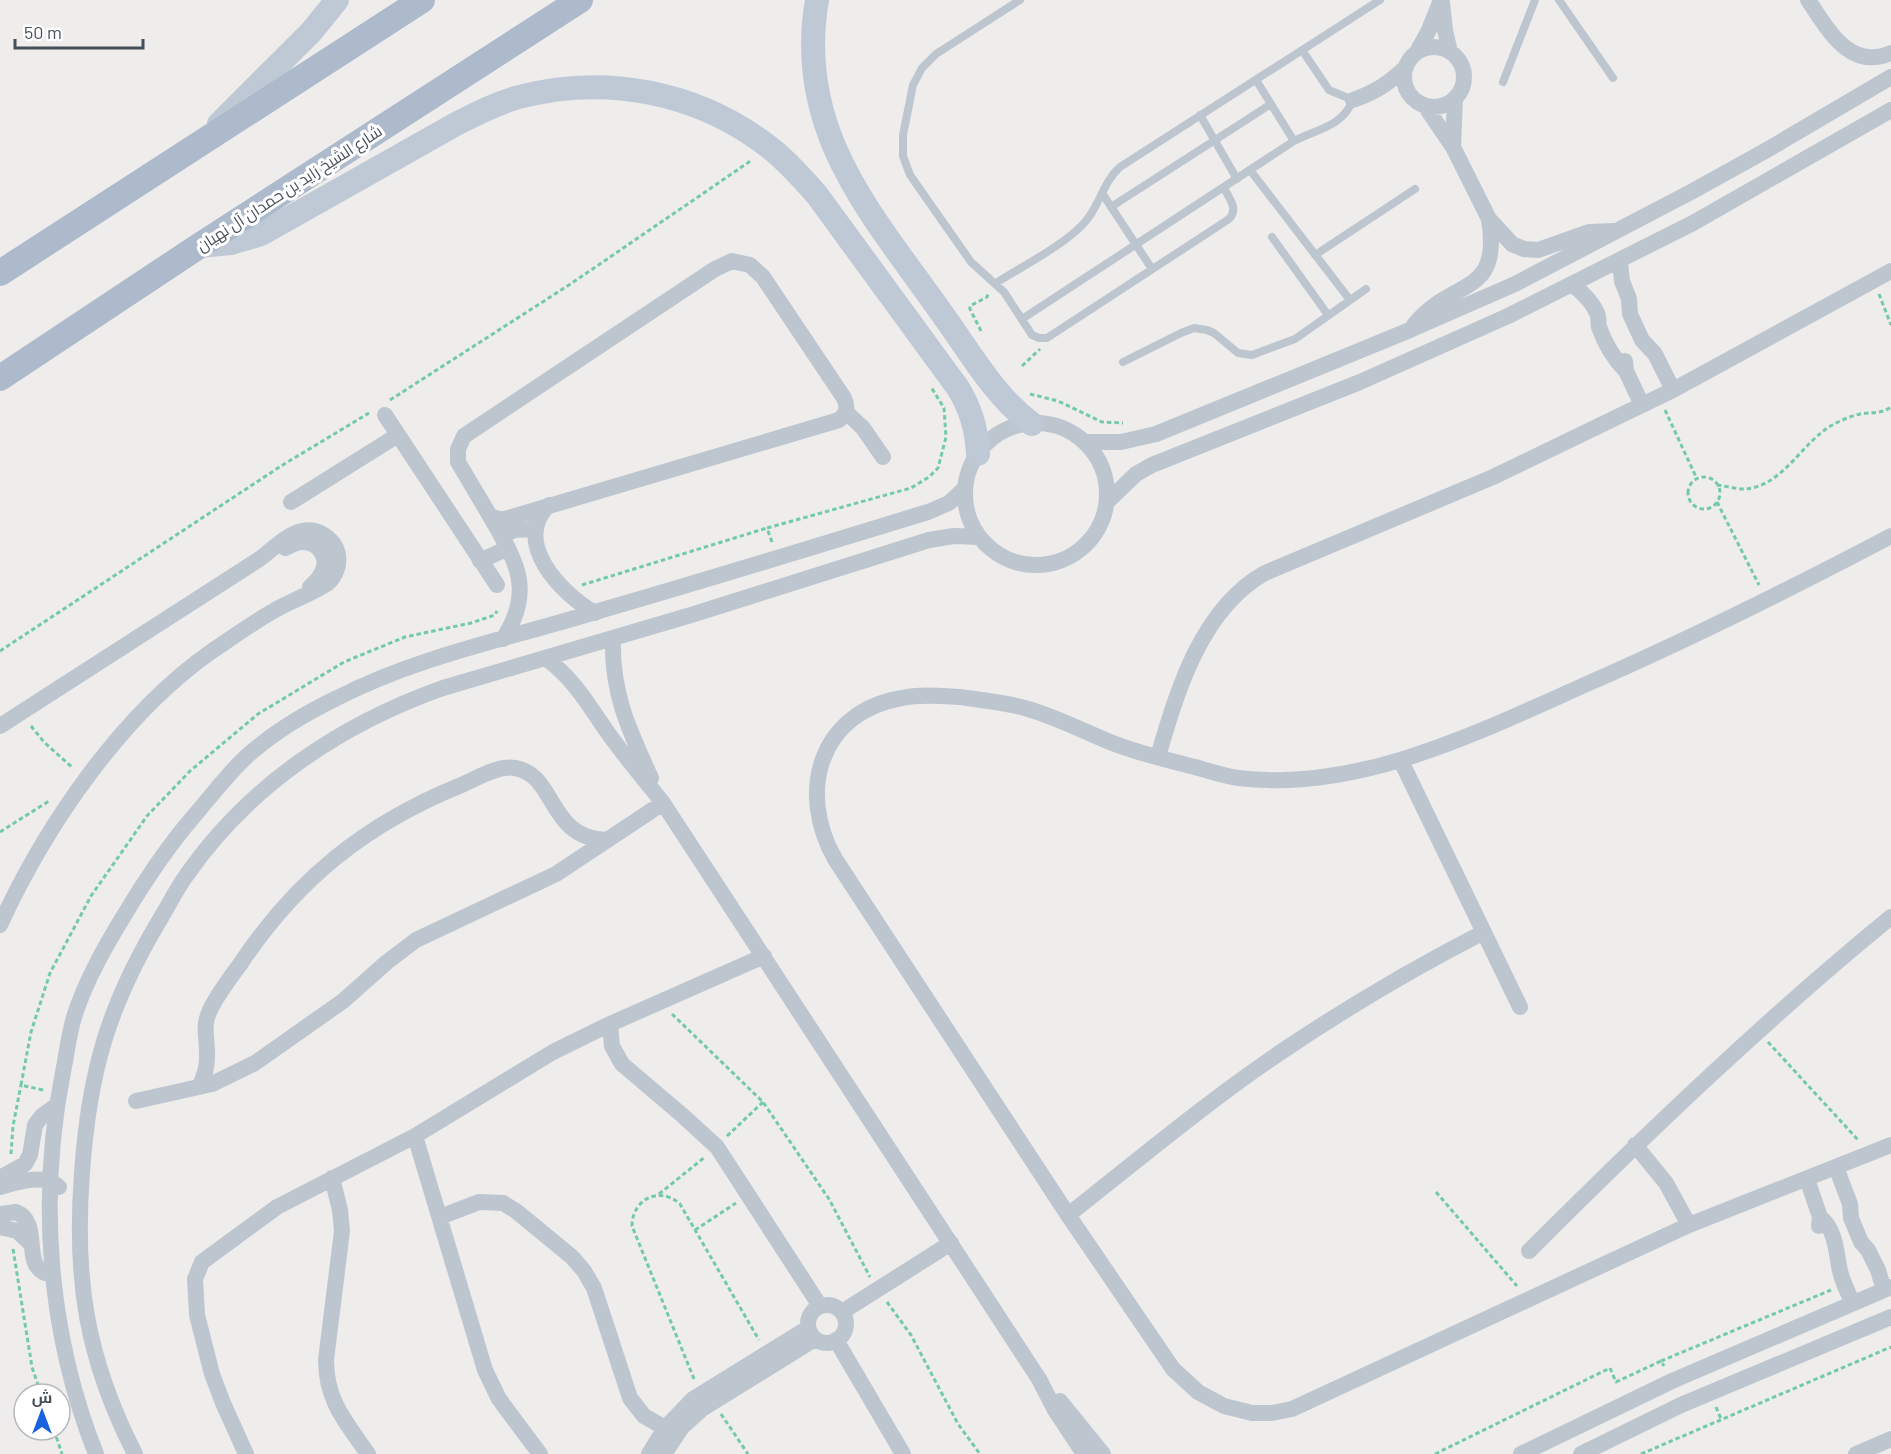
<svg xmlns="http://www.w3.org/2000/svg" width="1891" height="1454" font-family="Barlow,Cairo,sans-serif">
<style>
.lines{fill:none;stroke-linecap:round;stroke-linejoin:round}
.path{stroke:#72cba4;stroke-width:3;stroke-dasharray:4.5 3;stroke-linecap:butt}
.lane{stroke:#bdc6cf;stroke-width:8}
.street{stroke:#bdc6cf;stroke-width:16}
.secondary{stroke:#bfc9d6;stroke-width:24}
.primary{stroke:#acbacc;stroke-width:26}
.labels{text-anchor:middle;stroke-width:6;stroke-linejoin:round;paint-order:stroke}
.street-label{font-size:16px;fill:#454f5a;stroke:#fff}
</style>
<rect width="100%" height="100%" fill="#efecec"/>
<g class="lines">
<!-- path -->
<path class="path" d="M1879 294 1891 325
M981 331 970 309V306L987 297 988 294
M1022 366 1040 349
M1030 394 1058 401 1102 422 1123 423
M390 400 572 283 752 160
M1665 410 1697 479
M1688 493a16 16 0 1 1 32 0a16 16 0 1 1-32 0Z
M1717 485C1726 486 1736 489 1745 489 1784 486 1802 441 1834 424 1842 420 1851 416 1860 414 1871 412 1882 414 1891 407
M1717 502 1759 585
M772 542 767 528 911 488 929 477 938 468 946 437 944 408 931 387
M582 585 767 528
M0 651 281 466 369 413
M31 726 44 742 73 768
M0 832 49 801
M672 1014 763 1102 829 1199 870 1277
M1768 1042 1859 1141
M43 1090 21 1085 31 1032 50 973 91 896 147 816 190 771 258 714 344 662 405 637 471 623 495 615 497 611
M727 1136 763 1102
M11 1154 13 1126 21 1085
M1436 1192 1517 1286
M659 1194 705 1157
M695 1230 736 1203
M13 1249 32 1367 41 1394
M887 1302 911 1335 958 1424 980 1454
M1661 1361 1831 1290
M694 1379 632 1226C632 1200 659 1185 680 1204L759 1340
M1716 1407 1721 1419
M721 1414 748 1454
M54 1430 62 1454
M1435 1454 1610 1368 1616 1382 1661 1361 1664 1366
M1641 1454 1891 1347"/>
<!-- lane -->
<path class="lane" d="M1020 0 936 54 922 68 913 85 903 135V156L910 175 971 262 1004 292 1032 335 1039 338H1047L1229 219C1239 209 1229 198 1224 188
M1559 0 1613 78
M1256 80 1294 141
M1503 82 1535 0
M1200 115 1237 179
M1250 170 1350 300
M1102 193 1152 269
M1111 207 1271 104
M1272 237 1328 315
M1315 255 1415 189
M996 283C1021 267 1066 244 1085 222 1100 205 1103 182 1120 167L1380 0
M1022 319 1294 141C1317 129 1342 127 1353 100L1329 90 1302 50
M1123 362 1181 333 1194 328 1207 330 1214 333 1238 353 1252 355 1295 339 1366 289"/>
<!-- street -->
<path class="street" d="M1808 0C1828 29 1849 71 1891 53
M1442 3 1445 30 1450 52
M1404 77a30 30 0 1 1 60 0a30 30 0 1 1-60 0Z
M1417 52 1429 30 1441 0
M1353 100C1376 92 1389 83 1406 67
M1425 106 1453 147 1489 219 1512 244 1524 249 1538 250 1589 232 1613 231
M1453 147 1455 98
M732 261 750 265 763 277 844 398C848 407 847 414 839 420L505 519H498L490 516 458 462V449L464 436 715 269Z
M1620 262 1622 281 1629 299 1630 314 1642 340 1655 354 1673 390
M1572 284C1582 292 1592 301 1597 313 1599 317 1598 322 1599 327 1605 344 1614 359 1626 371
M1414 325C1451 278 1502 298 1489 220
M1625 361 1626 371 1642 405
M846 412 863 428 883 457
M385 415 497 585
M965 494a71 71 0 1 1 142 0a71 71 0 1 1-142 0Z
M1085 442H1121L1156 434 1410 330 1515 284 1691 192 1765 151 1891 77
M1108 501 1136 474 1152 465 1360 382 1508 316 1693 223 1891 110
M291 502 398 435
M549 505C511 541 561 594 595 613
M490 516C516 561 535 590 503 639
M502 536 514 530 535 529
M1891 536C1792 588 1692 638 1589 683 1481 731 1359 793 1238 778 1224 776 1209 771 1195 767 1167 760 1137 753 1110 742 1083 731 1056 717 1028 709 1005 702 982 700 959 697 940 696 920 694 902 698 819 712 797 792 835 859L1068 1215 1173 1369 1198 1392 1224 1406 1252 1413H1272L1292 1409 1689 1225 1891 1145
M285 548C291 545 297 542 303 542 318 542 330 558 322 572 320 578 314 583 310 587
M480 561 508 548
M613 638C611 692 629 730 651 778
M545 658C573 677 589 706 608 733 625 757 645 780 663 803L1039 1379 1055 1410 1084 1454
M0 726 261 558C278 545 300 520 324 535 329 538 333 542 336 548 341 559 338 573 329 582 322 589 289 602 277 609 255 621 233 637 212 651 121 715 46 825 0 925
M1158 757C1176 692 1202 608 1265 573L1493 477 1673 390 1891 271
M1401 761 1520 1007
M610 1024 612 1046 622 1064 682 1115 717 1147 820 1306
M199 1087C204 1078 207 1068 207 1057 208 1038 201 1027 211 1008 219 992 231 977 241 963 297 879 366 824 459 786 476 779 497 765 515 768 557 775 547 838 606 840
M136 1101 212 1084 255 1063 343 1001 387 962 416 940 556 874 663 803
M415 1136 485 1370 499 1399 540 1454
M1635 1145 1666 1183 1689 1225
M1836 1167 1850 1204 1851 1218 1861 1242 1868 1250 1878 1270 1884 1290
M0 1178 25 1164 30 1155 35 1125 42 1116 57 1105
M332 1178 340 1210 342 1231 326 1360C326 1401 346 1422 368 1454
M1807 1179 1820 1217 1819 1226
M0 1187C17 1182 44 1173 59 1187
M0 1214 16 1212C45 1224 17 1271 53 1275
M1068 1215C1138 1160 1207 1102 1281 1052 1346 1008 1414 968 1484 932
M440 1217 479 1202 503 1203 516 1211 572 1257 584 1271 594 1288 630 1398 644 1416 665 1428
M1820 1217C1835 1229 1836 1249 1839 1266 1841 1279 1847 1291 1853 1303
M0 1227 17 1231 31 1244
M1529 1251C1645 1135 1764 1021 1891 917
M808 1324a19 19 0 1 1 38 0a19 19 0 1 1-38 0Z
M842 1312 951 1243
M836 1340 903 1454
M1060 1401 1103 1454
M96 1454C48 1333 38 1199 63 1072 67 1053 69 1032 75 1014 87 978 106 945 125 914 146 879 168 846 194 816 213 794 232 768 254 750 279 729 308 712 337 698 417 657 506 639 592 613 704 581 816 546 928 512L949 503 965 488
M135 1454C86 1358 74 1279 82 1173 89 1070 109 1004 162 916 170 903 177 888 186 876 248 786 341 724 443 688L691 615 929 540 954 536 979 537
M246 1454 223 1403 212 1374 197 1315 195 1279 202 1262 277 1207 415 1136 553 1052 610 1024 764 956
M649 1454 665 1428 693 1399 808 1328
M664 1454 682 1427 702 1409 815 1339
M1521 1454 1672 1381 1891 1287
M1581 1454 1681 1405 1891 1317
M1856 1454 1891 1439"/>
<!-- secondary -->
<path class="secondary" d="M817 0C794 132 873 215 943 315 970 352 994 396 1032 424
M219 124 312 31 337 0
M199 246 231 243 261 234 456 124C476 114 497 103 519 97 606 74 698 92 769 147 787 161 802 178 817 195L958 388C971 409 977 430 978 454"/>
<!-- primary -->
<path class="primary" d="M0 273 422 0
M0 378 199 246 580 0"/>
</g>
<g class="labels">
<!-- street labels -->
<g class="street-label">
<text transform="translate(289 188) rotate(-33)" y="6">شارع الشيخ زايد بن حمدان آل نهيان</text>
</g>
</g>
<!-- north arrow -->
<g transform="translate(42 1412)"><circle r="28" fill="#ffffff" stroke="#b5b9bd" stroke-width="1.5"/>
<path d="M0-4.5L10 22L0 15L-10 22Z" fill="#1964dc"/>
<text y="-9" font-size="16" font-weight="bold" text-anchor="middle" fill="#454f5a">ش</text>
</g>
<!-- scale -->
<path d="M15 39v9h128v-9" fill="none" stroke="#454f5a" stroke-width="3"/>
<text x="24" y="39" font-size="18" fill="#454f5a" stroke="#ffffff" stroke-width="4.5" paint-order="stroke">50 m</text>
</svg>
